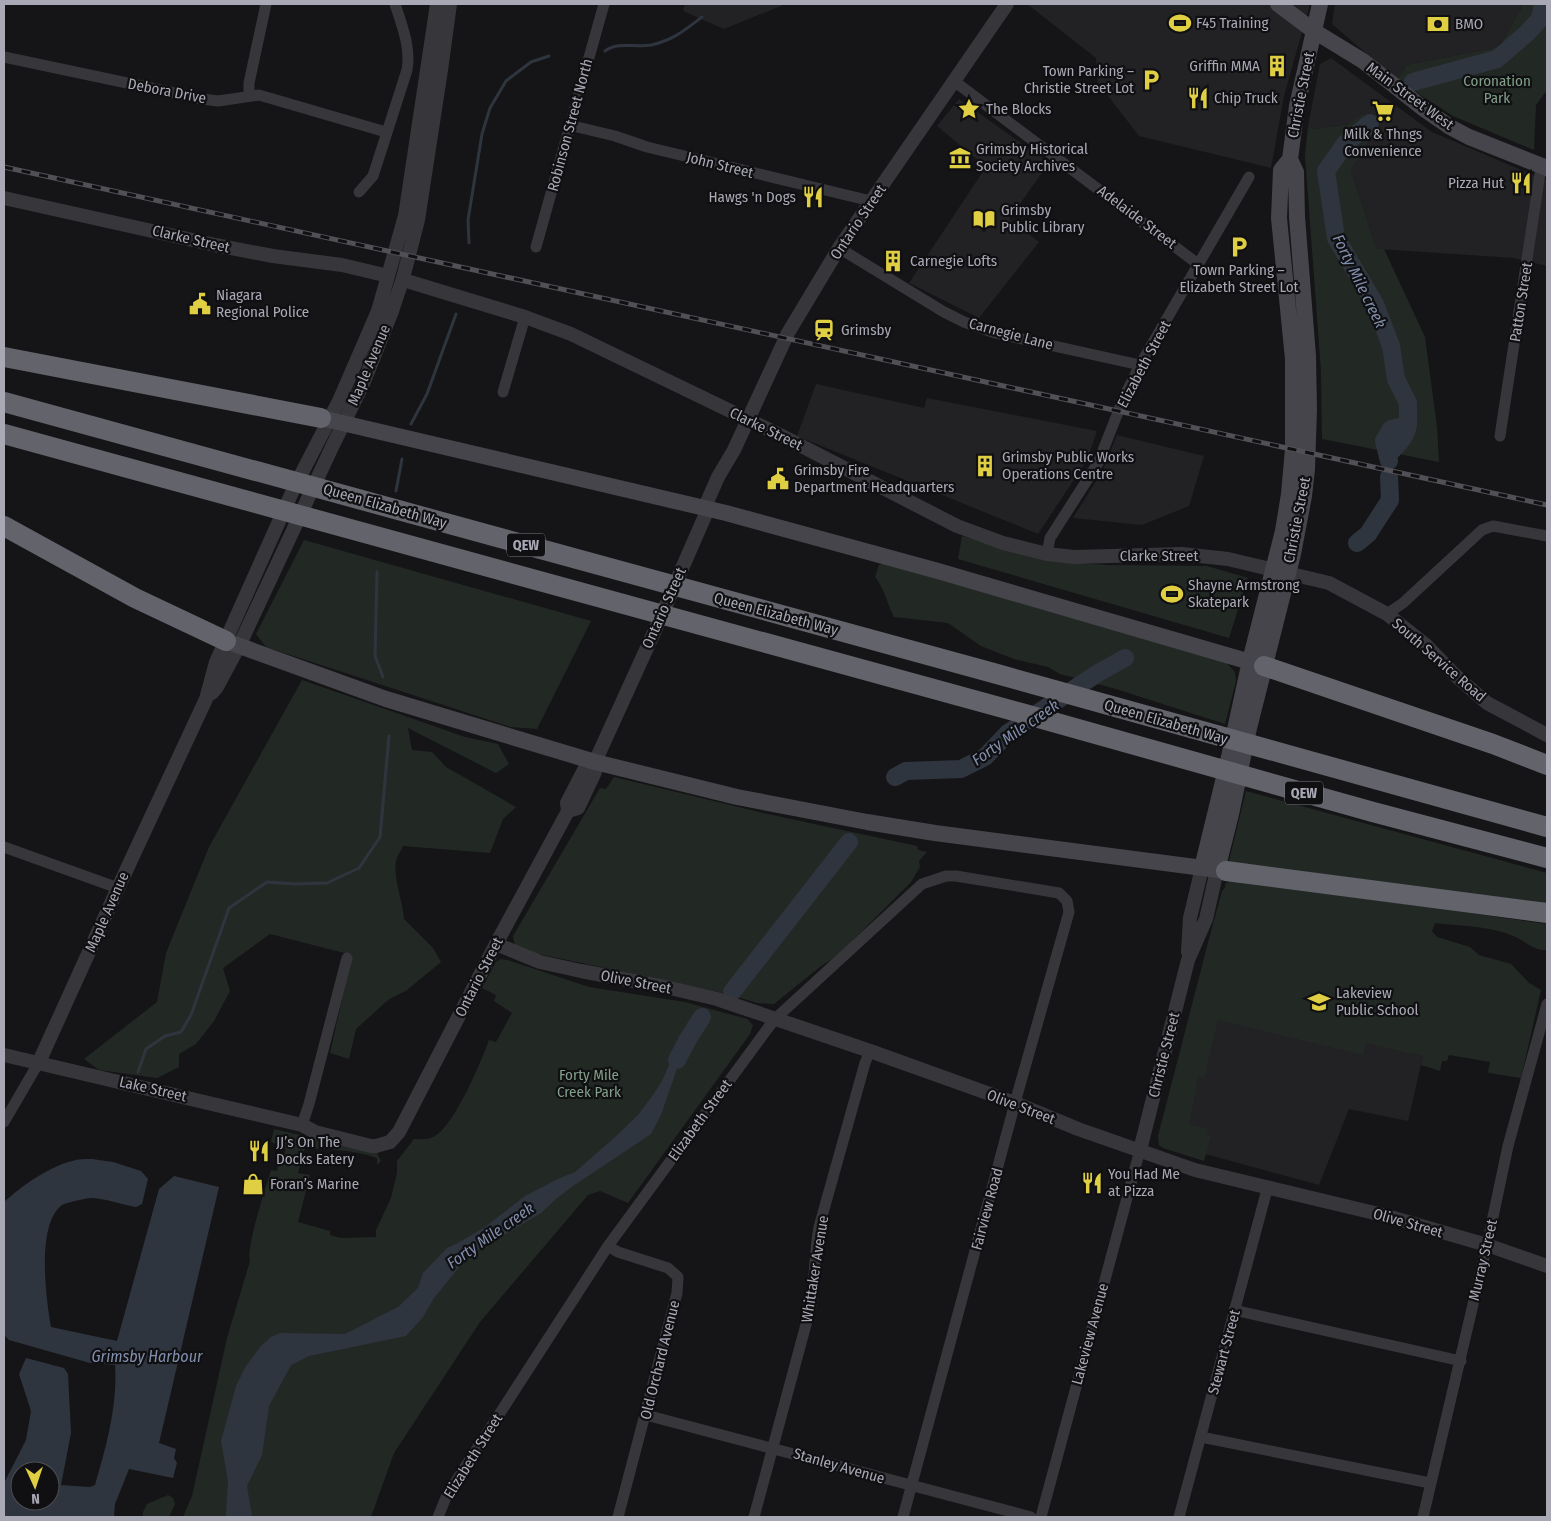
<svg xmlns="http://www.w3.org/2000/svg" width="1551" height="1521" font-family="'Fira Sans Condensed',sans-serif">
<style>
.built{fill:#222123}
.green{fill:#222924}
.water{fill:#2f353e;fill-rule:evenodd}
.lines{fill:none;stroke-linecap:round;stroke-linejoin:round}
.stream{stroke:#2f353e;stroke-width:3}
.river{stroke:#2f353e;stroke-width:18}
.minor{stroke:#37363b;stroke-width:11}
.tertiary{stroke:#37363b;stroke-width:14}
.secondary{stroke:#45454b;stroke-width:16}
.motorway{stroke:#63636c;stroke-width:20}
.rail-casing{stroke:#505056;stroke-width:5}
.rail{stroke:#101012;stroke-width:3;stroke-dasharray:9;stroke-linecap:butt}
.labels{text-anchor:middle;stroke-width:4.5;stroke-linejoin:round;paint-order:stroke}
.shield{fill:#101012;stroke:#7a7b84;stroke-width:1}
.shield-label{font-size:14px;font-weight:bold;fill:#a8a9b5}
.poi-label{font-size:15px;fill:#a8a9b5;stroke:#101012;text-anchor:start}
.park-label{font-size:15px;fill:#819f89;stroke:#101012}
.street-label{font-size:15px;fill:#a8a9b5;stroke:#101012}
.water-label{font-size:16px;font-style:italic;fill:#828fad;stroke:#101012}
</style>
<rect width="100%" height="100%" fill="#151517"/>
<!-- built -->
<path class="built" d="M685 4H786L724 29 683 11Z
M1027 4H1310L1284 96 1271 168 1139 136 1098 83 1096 58Z
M1335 4H1522V7L1499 47 1406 65 1397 80 1332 24Z
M1331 58 1432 132 1547 181V266L1514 258 1378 249 1375 246 1351 170 1349 124 1314 129 1308 126 1320 64Z
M959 99 1049 163 1009 219 1039 242 979 318 909 283 986 167 937 126Z
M816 384 924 408 927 398 1097 431 1087 460 1038 534 797 436Z
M1117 435 1204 456 1189 506 1142 525 1073 518 1103 470Z
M1223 923 1423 1056 1408 1121 1349 1109 1319 1185 1161 1142Z"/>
<!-- green -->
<path class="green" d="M1522 4H1547V90L1536 105 1534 150 1453 116 1397 80 1406 65 1499 47 1522 7Z
M1362 114 1378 126 1351 170 1375 245 1378 249H1384L1425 337 1437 427 1439 462 1322 439 1321 371 1305 155 1308 126 1314 129 1349 124Z
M962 536 1048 561 1108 565 1207 566 1248 578 1229 638 958 559Z
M304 540 591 621 537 729 511 727 266 647 256 634Z
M884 563 1225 661 1235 672 1236 681 1225 724 1116 689 1060 674 1048 667 1014 659 981 646 948 623 894 617C887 604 885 589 875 577L879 565Z
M302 680 465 737 498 744 509 764 496 773 408 728 412 750 432 752 446 767 516 807 503 819 490 853 403 846C401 851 397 856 396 861 393 880 403 900 404 919L433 948 441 962 407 990 388 1000 356 1029 349 1059 330 1053 352 955 270 934 223 968 230 991 214 1021 196 1044 179 1054V1067L157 1078 99 1070 84 1059 157 1002 166 953 209 847Z
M614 777 759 812 917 846 918 850 927 852 919 861 920 867 911 882 837 956 821 966 774 1004 757 1003 728 994 558 958 534 953 515 946 513 936 600 788 606 789Z
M1246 791 1547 873V909L1228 865Z
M1232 880 1547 924V950C1535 951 1526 942 1516 937 1491 926 1461 926 1435 923L1432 931 1437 937 1470 947 1479 955 1511 964 1529 983 1541 990 1521 1078 1489 1073 1488 1072 1490 1062 1449 1055 1447 1061H1442L1440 1071 1421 1065 1423 1056 1366 1043 1363 1055 1218 1020 1204 1078 1198 1077 1189 1124 1208 1129 1207 1133 1211 1137 1204 1161 1163 1148 1159 1145 1158 1136 1210 935 1222 891 1226 886 1224 885Z
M501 959 507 960 589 987 685 1002 747 1019 753 1025 750 1034 628 1203 600 1191 588 1195 480 1322 394 1453 371 1517H183L192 1496 227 1338 250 1261C246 1246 266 1188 271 1170L277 1171 279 1159 282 1158 286 1150 284 1147 271 1142 274 1129 377 1153 381 1161 377 1165V1158C354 1150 330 1149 305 1148L298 1173 310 1175 298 1222 330 1231V1235L340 1238 376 1237V1230L391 1198 397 1173V1161L414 1139C419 1139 428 1140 433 1137 453 1129 481 1062 489 1040L496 1042 512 1013 494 1001 496 995 482 988 496 962Z
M168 1495 173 1498 175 1504 169 1517H143V1512L147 1504Z"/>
<!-- water -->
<path class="water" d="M679 1035 695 1042 693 1048 681 1057 661 1115 651 1134 573 1186 556 1199 541 1213 468 1256 434 1298 423 1317 406 1336 309 1356 291 1365 269 1406 262 1455 247 1486 252 1517H225L226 1515 228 1481 221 1441 236 1386 246 1366 261 1346 271 1337 280 1333 345 1334 398 1307 418 1288 423 1273 447 1248 458 1243 485 1227 525 1196 558 1179 575 1172 613 1139 638 1115 653 1095 662 1081 676 1049Z
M92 1159 113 1162 141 1171 148 1179 142 1204 136 1207C123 1205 104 1198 91 1198 87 1198 65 1203 62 1205 36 1224 46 1299 51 1327L117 1341 159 1189 174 1176 219 1187 159 1443 176 1449 174 1458 177 1463 173 1478 129 1469 115 1504 114 1517H4V1483L26 1440 31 1411 19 1374 26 1358 64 1368 68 1374 71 1433 61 1485 90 1487 95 1485C106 1447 118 1405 115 1365L90 1363 9 1340 4 1335V1202C22 1186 48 1167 72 1161 78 1159 86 1159 92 1159ZM20 1471H50V1501H20Z"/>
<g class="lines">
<!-- stream -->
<path class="stream" d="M605 51C618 41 636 48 651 45 673 40 684 31 702 17
M469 243 468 220 482 134 490 108 506 81 531 62 549 56
M411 424 427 394 456 314
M396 491 402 459
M377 572 375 656 383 677
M138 1072 146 1049 165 1036 181 1032 191 1015 229 908 267 882 296 884 327 883 359 868 380 837 389 736"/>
<!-- river -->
<path class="river" d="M1413 82 1497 59 1526 34 1540 19 1543 4
M1370 123 1345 144 1326 171 1336 238 1375 304 1391 346 1396 379 1408 403V425L1391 429 1384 441 1389 461
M1388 455C1397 445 1405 439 1408 425
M1357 543 1368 534 1390 500 1389 477
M895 777 906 771 961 769 985 757 1008 733 1098 673 1125 658
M732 992 849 842
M677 1060 688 1039 702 1017"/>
<!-- minor -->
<path class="minor" d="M4 57 203 99 218 101 259 95 386 132
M954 81 1198 264
M249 95V83L266 4
M569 125 615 136 647 147 871 201
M359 192 373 176 407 70C411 47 402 26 395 4
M536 247 604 4
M839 248 944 312 964 322 995 333 1140 365
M503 392 525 317
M1500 436 1541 167
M1047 554 1050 538 1098 463 1124 397 1140 365 1249 177
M1387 614 1403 603 1482 530 1493 526 1547 536
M4 847 118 888
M4 1122 39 1062
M302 1125 309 1104 347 958
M608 1246 618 1252 668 1268 678 1277 677 1293 618 1517
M1234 1310 1461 1361
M646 1415 1031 1517
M1201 1437 1430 1483
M438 1517 447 1495 608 1246 768 1028 776 1018 922 884 946 876H956L1059 893 1067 901 1069 912 1018 1092 903 1517
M754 1517 811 1306C815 1280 814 1253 819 1227L865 1063 870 1051
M1041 1517 1140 1150
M1179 1517 1268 1186
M1423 1517 1487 1245 1508 1146 1547 1004"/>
<!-- tertiary -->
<path class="tertiary" d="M4 198 215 245 273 256 342 265 380 274
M410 282 525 317 571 334 780 435 957 526 1003 543 1047 554 1074 557 1182 554 1228 559 1329 583 1387 614 1427 646 1455 675 1487 703 1547 735
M212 693 217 687 239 646 332 447 363 384 391 314 403 278 418 220 441 70 450 4
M568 811 578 808 595 772V762L656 628 708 509 707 502 718 477 734 450 788 333 839 248 1007 4
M496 944 540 962 581 971 670 988 717 999 870 1051 1015 1103 1078 1129 1195 1170 1387 1216 1487 1245 1547 1266
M1188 952 1190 918 1202 868
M4 1055 302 1125 315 1132 371 1146H376L390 1142
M39 1062 118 888 206 699 216 662 294 488 339 401 378 311 405 216 437 4
M390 1142 399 1132 496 944 568 811 567 803 585 768 595 762
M1140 1150 1188 960 1206 919 1217 870"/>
<!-- secondary -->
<path class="secondary" d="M1278 4 1314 31 1363 61 1424 109 1450 127 1469 137 1547 168
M321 418 726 513 938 571 1264 666
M226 641 386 699 595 762 737 797 867 822 935 833 1226 871
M1202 868 1229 757 1250 661 1283 531 1289 494 1293 449V359L1279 218 1281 170 1290 159 1297 106 1320 4
M1217 870 1231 814 1249 728 1293 554 1304 496 1307 469 1309 409 1308 356 1297 217 1296 172 1290 159"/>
<!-- motorway -->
<path class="motorway" d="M4 357 321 418
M4 402 997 674 1547 827
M4 434 1021 713 1373 812 1547 858
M4 526 135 598 226 641
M1264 666 1493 744 1547 765
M1226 871 1547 913"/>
<!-- rail casing -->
<g class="rail-casing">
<path id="rail" d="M4 167 1547 505"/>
</g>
<!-- rail -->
<use href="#rail" class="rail"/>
</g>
<!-- icons -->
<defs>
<g id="stadium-bare" transform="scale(1.725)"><path d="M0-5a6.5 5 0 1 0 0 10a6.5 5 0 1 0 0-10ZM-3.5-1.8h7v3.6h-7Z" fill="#e0cf43" stroke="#101012" stroke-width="2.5" paint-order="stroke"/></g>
<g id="bank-bare" transform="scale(1.725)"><path d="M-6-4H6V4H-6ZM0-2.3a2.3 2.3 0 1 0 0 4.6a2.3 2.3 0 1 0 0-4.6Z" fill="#e0cf43" stroke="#101012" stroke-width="2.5" paint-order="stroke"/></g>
<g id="building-bare" transform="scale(1.725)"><path d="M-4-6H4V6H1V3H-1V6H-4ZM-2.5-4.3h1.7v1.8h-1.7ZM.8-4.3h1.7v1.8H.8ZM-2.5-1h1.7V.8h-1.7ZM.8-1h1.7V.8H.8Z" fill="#e0cf43" stroke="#101012" stroke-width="2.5" paint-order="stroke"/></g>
<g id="parking-bare" transform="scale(1.725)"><path d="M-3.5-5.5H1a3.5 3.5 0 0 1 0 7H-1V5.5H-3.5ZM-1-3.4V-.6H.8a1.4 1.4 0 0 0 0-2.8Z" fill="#e0cf43" stroke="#101012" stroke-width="2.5" paint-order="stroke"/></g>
<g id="restaurant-bare" transform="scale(1.725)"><path d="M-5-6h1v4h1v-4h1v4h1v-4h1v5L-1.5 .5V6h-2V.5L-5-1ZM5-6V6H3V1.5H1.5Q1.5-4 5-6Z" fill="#e0cf43" stroke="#101012" stroke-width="2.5" paint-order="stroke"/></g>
<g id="sight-bare" transform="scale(1.725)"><path d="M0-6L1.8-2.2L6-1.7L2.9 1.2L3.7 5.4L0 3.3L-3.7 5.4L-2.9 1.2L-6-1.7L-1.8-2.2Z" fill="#e0cf43" stroke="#101012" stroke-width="2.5" paint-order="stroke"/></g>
<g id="supermarket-bare" transform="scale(1.725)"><path d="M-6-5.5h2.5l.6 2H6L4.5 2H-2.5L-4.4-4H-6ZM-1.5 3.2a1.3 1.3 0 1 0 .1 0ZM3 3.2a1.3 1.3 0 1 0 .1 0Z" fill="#e0cf43" stroke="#101012" stroke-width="2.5" paint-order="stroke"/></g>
<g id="museum-bare" transform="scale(1.725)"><path d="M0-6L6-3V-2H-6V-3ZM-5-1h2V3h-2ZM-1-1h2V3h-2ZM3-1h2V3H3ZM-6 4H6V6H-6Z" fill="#e0cf43" stroke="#101012" stroke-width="2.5" paint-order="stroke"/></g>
<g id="library-bare" transform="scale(1.725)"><path d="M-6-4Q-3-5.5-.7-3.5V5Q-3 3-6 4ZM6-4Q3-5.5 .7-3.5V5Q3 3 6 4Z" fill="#e0cf43" stroke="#101012" stroke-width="2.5" paint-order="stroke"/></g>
<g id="civic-bare" transform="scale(1.725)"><path d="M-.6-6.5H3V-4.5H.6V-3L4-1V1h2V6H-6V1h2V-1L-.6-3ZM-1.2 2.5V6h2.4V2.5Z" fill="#e0cf43" stroke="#101012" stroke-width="2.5" paint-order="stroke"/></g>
<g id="station-bare" transform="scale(1.725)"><path d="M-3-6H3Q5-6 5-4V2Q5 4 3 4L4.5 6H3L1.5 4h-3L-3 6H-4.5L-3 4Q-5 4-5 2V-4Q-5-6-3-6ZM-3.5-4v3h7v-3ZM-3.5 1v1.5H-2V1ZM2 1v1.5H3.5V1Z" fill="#e0cf43" stroke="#101012" stroke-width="2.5" paint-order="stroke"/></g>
<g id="school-bare" transform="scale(1.725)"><path d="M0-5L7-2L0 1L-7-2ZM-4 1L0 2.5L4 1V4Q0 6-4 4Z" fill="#e0cf43" stroke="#101012" stroke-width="2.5" paint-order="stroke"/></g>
<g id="shop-bare" transform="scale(1.725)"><path d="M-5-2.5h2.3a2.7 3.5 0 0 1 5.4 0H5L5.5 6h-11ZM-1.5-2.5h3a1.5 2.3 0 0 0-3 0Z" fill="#e0cf43" stroke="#101012" stroke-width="2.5" paint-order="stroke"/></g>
</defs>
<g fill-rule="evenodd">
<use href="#stadium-bare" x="1180" y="23"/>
<use href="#bank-bare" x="1438" y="24"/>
<use href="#building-bare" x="1277" y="66"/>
<use href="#parking-bare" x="1151" y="80"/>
<use href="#restaurant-bare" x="1198" y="98"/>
<use href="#sight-bare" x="969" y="109"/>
<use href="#supermarket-bare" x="1383" y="111"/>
<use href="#museum-bare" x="960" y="158"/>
<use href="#restaurant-bare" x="1521" y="183"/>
<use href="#restaurant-bare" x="813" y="197"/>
<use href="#library-bare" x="984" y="219"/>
<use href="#parking-bare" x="1239" y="247"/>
<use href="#building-bare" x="893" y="261"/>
<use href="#civic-bare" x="200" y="304"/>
<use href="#station-bare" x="824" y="330"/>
<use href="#building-bare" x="985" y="466"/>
<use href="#civic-bare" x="778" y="479"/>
<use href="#stadium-bare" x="1172" y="594"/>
<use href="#school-bare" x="1319" y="1002"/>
<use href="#restaurant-bare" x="259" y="1151"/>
<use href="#restaurant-bare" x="1092" y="1183"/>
<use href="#shop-bare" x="253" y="1184"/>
</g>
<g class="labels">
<!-- shield labels -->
<g class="shield">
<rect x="507" y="533.5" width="38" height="23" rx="4"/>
<rect x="1285" y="781.5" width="38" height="23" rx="4"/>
</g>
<g class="shield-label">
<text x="526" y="550">QEW</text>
<text x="1304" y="798">QEW</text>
</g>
<!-- poi labels -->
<g class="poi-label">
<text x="1196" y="28">F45 Training</text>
<text x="1455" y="29">BMO</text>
<text x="1260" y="71" text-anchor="end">Griffin MMA</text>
<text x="1134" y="76" text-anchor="end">Town Parking –<tspan x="1134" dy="17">Christie Street Lot</tspan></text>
<text x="1214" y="103">Chip Truck</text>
<text x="986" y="114">The Blocks</text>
<text x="1383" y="139" text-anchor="middle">Milk &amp; Thngs<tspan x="1383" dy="17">Convenience</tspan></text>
<text x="976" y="154">Grimsby Historical<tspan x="976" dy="17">Society Archives</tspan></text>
<text x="1504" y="188" text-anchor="end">Pizza Hut</text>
<text x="796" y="202" text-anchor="end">Hawgs 'n Dogs</text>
<text x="1001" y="215">Grimsby<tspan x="1001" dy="17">Public Library</tspan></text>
<text x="910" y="266">Carnegie Lofts</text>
<text x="1239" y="275" text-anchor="middle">Town Parking –<tspan x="1239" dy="17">Elizabeth Street Lot</tspan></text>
<text x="216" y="300">Niagara<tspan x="216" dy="17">Regional Police</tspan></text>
<text x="841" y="335">Grimsby</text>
<text x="1002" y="462">Grimsby Public Works<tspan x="1002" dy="17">Operations Centre</tspan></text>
<text x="794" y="475">Grimsby Fire<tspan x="794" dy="17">Department Headquarters</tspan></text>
<text x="1188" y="590">Shayne Armstrong<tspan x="1188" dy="17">Skatepark</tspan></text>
<text x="1336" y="998">Lakeview<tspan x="1336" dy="17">Public School</tspan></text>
<text x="276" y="1147">JJ’s On The<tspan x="276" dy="17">Docks Eatery</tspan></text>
<text x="1108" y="1179">You Had Me<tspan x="1108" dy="17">at Pizza</tspan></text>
<text x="270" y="1189">Foran’s Marine</text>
</g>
<!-- park labels -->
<g class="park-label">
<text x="1497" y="86">Coronation<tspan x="1497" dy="17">Park</tspan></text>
<text x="589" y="1080">Forty Mile<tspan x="589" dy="17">Creek Park</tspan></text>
</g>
<!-- street labels -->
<g class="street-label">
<text transform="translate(167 91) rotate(11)" y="5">Debora Drive</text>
<text transform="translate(1301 95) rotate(-79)" y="5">Christie Street</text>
<text transform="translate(1410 96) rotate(36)" y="5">Main Street West</text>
<text transform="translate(570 125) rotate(-75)" y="5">Robinson Street North</text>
<text transform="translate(720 165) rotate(14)" y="5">John Street</text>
<text transform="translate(1137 217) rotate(37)" y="5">Adelaide Street</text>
<text transform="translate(858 222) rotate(-56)" y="5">Ontario Street</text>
<text transform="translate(191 239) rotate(13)" y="5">Clarke Street</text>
<text transform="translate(1521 302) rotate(-81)" y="5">Patton Street</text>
<text transform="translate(1011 334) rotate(15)" y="5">Carnegie Lane</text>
<text transform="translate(1144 364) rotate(-62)" y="5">Elizabeth Street</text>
<text transform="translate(369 365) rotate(-67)" y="5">Maple Avenue</text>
<text transform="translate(766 429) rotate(26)" y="5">Clarke Street</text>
<text transform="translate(385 506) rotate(16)" y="5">Queen Elizabeth Way</text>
<text transform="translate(1297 520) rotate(-79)" y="5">Christie Street</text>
<text x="1159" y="561">Clarke Street</text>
<text transform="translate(664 608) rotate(-66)" y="5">Ontario Street</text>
<text transform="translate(776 614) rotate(15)" y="5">Queen Elizabeth Way</text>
<text transform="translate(1439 660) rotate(41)" y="5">South Service Road</text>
<text transform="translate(1166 722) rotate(16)" y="5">Queen Elizabeth Way</text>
<text transform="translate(107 912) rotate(-66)" y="5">Maple Avenue</text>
<text transform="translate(479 977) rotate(-63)" y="5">Ontario Street</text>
<text transform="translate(636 982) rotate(11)" y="5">Olive Street</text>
<text transform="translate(1164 1055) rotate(-76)" y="5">Christie Street</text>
<text transform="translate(153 1089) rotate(13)" y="5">Lake Street</text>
<text transform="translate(1021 1107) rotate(21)" y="5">Olive Street</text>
<text transform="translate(700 1120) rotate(-54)" y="5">Elizabeth Street</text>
<text transform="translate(987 1209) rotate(-75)" y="5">Fairview Road</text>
<text transform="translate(1408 1223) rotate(16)" y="5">Olive Street</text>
<text transform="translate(1483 1260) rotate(-77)" y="5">Murray Street</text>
<text transform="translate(815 1269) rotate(-81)" y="5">Whittaker Avenue</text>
<text transform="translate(1090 1334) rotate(-75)" y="5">Lakeview Avenue</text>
<text transform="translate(1224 1352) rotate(-75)" y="5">Stewart Street</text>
<text transform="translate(660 1360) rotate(-76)" y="5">Old Orchard Avenue</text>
<text transform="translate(473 1456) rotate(-58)" y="5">Elizabeth Street</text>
<text transform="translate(839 1466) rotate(16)" y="5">Stanley Avenue</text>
</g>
<!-- water labels -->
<g class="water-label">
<text transform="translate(1360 281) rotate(64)" y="6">Forty Mile creek</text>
<text transform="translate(1015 732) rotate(-35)" y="6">Forty Mile creek</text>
<text transform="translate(490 1235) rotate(-35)" y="6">Forty Mile creek</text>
<text x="147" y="1362">Grimsby Harbour</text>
</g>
</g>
<!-- border -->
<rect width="1551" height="1521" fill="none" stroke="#a8a9b5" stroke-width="10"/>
<!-- north arrow -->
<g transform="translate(35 1486) rotate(177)"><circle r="24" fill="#101012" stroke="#4d4d53"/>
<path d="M0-4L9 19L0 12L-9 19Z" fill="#e0cf43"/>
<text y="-8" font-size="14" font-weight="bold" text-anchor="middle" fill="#a8a9b5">N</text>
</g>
</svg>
